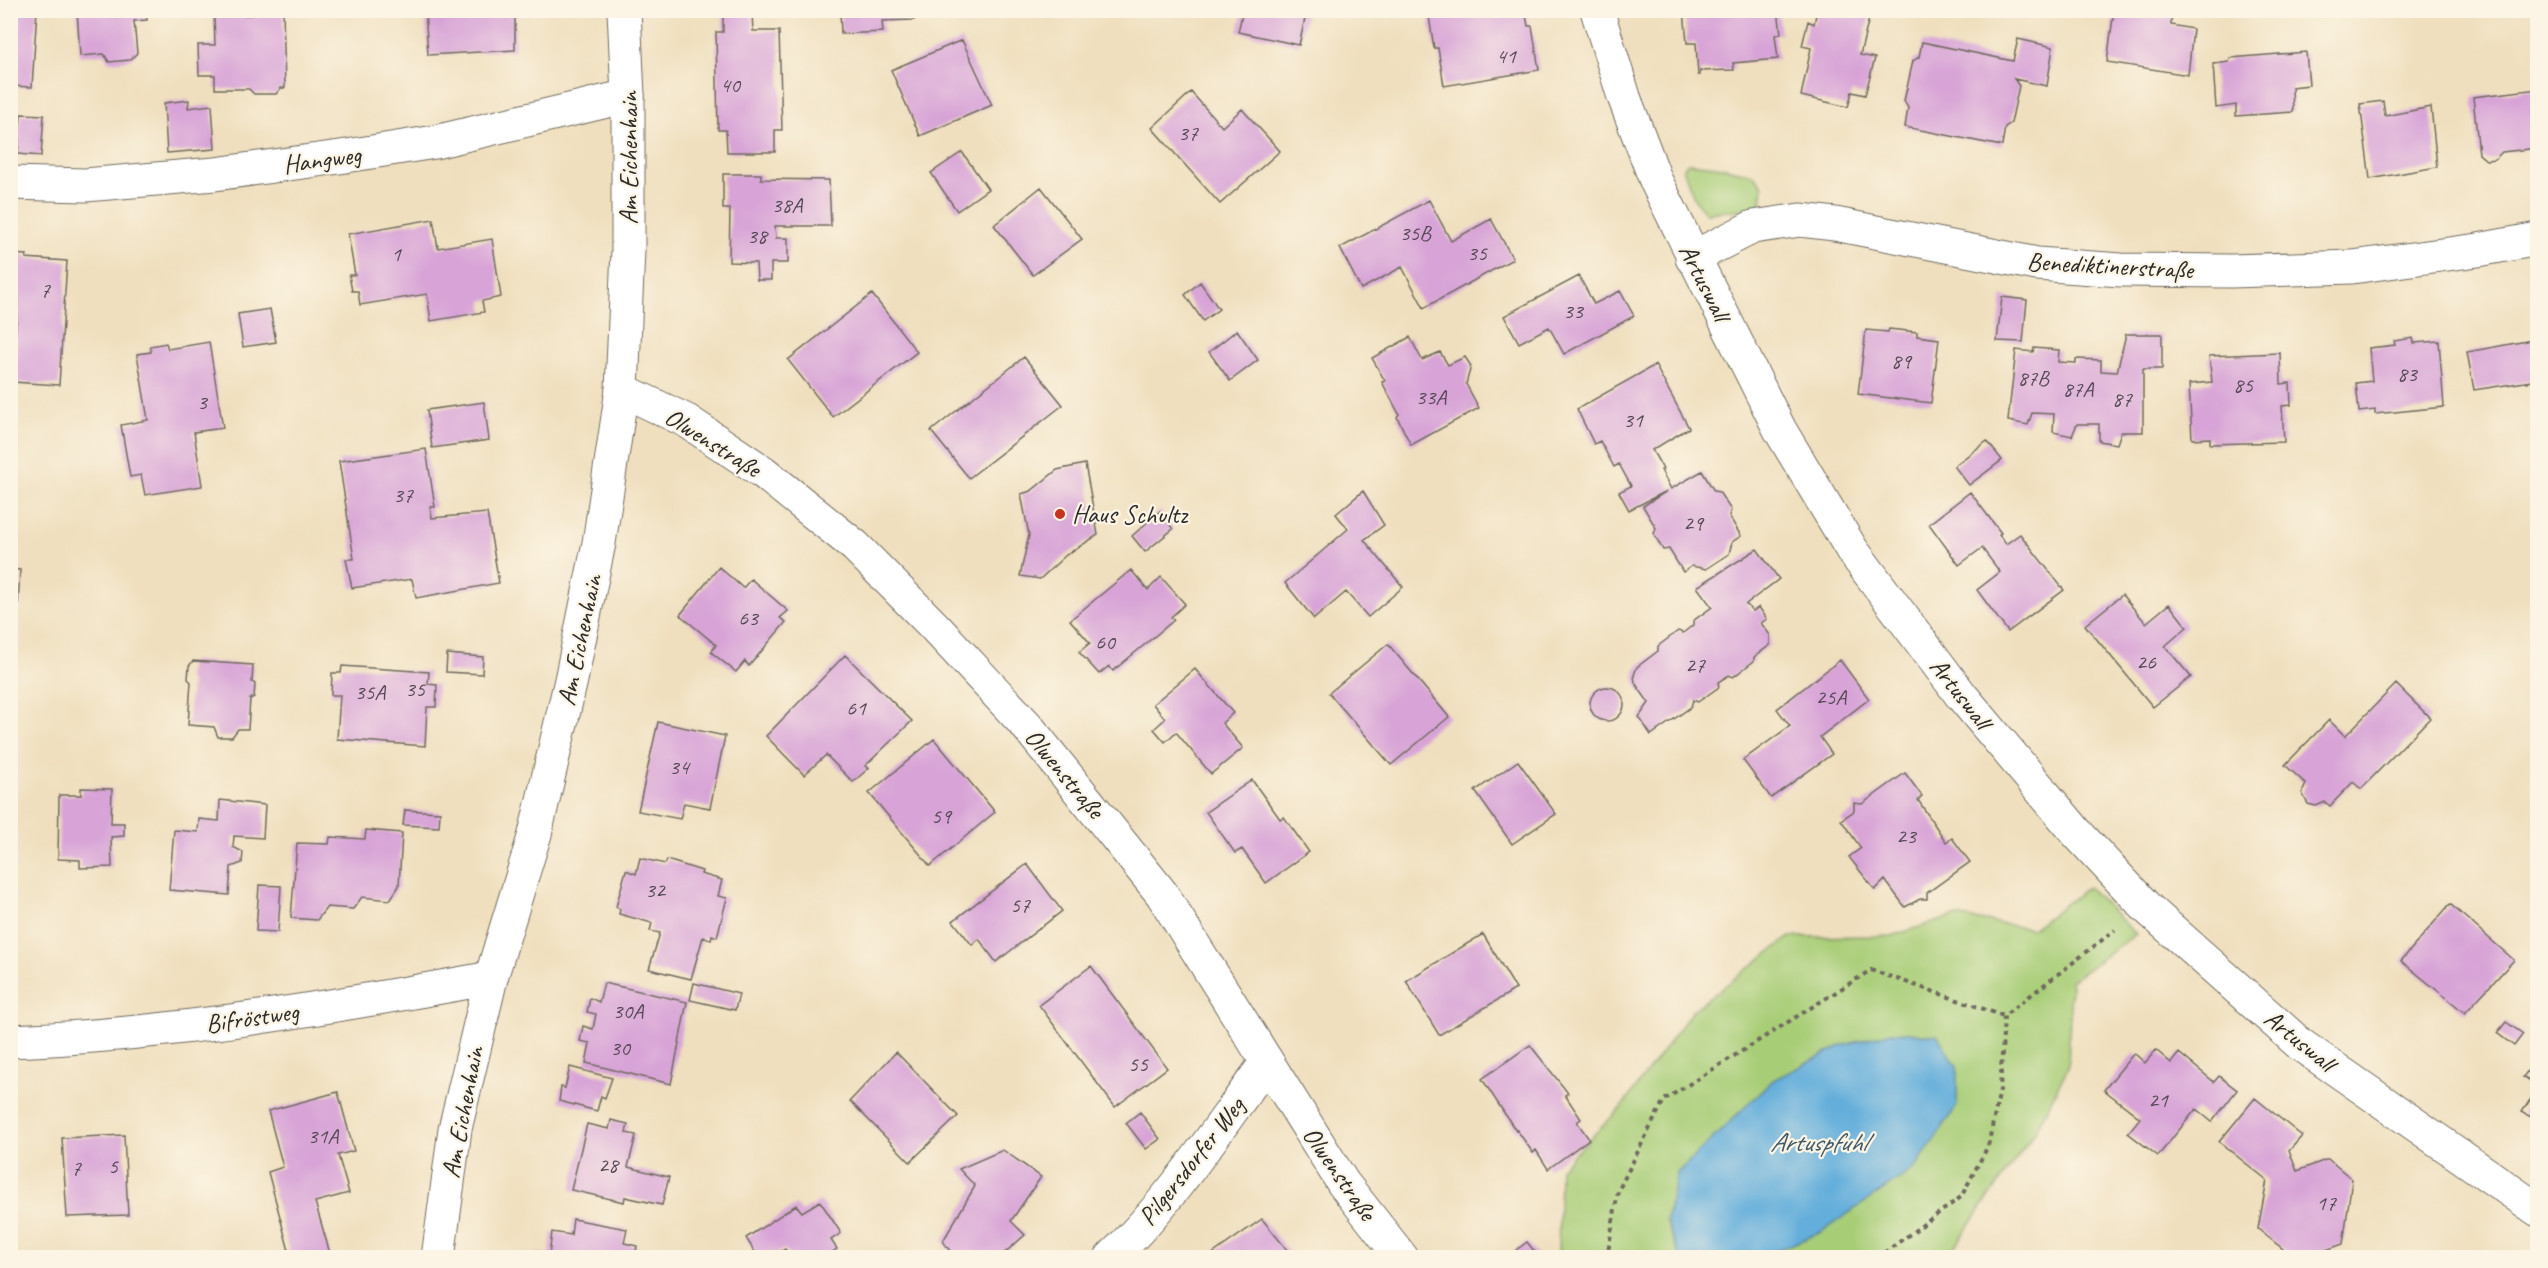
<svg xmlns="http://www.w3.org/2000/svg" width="2548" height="1268" font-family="Caveat,sans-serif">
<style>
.green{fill:#a8cd77;stroke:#6a7c51;stroke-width:1.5}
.water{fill:#63aedb;stroke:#476c83;stroke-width:1.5}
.building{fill:#d8a4d7}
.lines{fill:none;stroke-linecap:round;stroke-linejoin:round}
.street-casing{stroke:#706a5e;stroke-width:35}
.secondary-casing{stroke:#706a5e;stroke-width:35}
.path{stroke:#706a5e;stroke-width:4;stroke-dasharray:4.5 4.5;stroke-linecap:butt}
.street{stroke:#fff;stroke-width:33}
.secondary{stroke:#fff;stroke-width:33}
.poi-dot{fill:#c8321e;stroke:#fcf5e5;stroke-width:2}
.labels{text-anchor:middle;stroke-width:4.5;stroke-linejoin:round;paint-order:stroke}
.number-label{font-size:22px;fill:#564956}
.street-label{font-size:26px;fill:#2b2b2b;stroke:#fcf5e5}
.poi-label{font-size:26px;fill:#2b2b2b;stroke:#fcf5e5;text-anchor:start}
.water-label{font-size:27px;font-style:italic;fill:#3f5969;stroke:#fcf5e5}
</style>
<rect width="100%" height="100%" fill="#fcf5e5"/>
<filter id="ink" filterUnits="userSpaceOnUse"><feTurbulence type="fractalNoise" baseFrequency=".0167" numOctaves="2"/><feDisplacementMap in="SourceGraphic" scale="12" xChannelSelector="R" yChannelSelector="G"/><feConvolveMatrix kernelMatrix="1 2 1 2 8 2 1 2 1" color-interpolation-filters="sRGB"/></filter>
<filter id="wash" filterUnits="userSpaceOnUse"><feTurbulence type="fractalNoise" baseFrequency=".008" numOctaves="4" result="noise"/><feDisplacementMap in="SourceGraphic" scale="24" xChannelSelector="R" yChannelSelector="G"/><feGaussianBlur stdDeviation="1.35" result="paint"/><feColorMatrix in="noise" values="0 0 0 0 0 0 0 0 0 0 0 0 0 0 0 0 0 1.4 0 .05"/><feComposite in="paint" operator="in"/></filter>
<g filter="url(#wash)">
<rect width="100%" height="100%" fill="#efdfbe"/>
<!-- green -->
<path class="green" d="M1688 163 1716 166 1753 174 1763 186 1761 204 1738 210 1706 213 1695 200 1683 169Z
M2088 887 2136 934 2071 981 2068 1067 2035 1132 1947 1257H1761L1821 1232 1666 1221 1680 1257 1558 1258 1560 1168 1621 1108 1693 1010 1790 937 1891 936 1955 916 2032 929Z"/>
<!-- water -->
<path class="water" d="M1892 1032 1937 1035 1957 1066V1106L1915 1168 1821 1232 1761 1257H1680L1666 1221 1677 1173 1773 1080 1841 1046Z"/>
<g id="blocks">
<!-- building -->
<path class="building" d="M10 10H37L32 87 10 86Z
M77 10H146L147 20 134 21 137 53 130 60 109 62 104 54 80 56Z
M252 10H283L285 88H281L276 94H254L249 89H215V75H199L198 45H215L214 15H252Z
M425 10H515V50L428 55Z
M840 10H914V20L882 21 883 32 841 34Z
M1243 10H1307L1299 45 1238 32Z
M1428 10H1525L1528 26H1532L1539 70 1444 86 1438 48H1434Z
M1684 10H1778L1781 34 1775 35 1778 59 1733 63 1734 70 1700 71V75H1698L1696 43H1687Z
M1817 10H1871L1860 55 1875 58 1865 95 1852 92 1848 107 1801 96 1811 48 1802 46 1808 21 1814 24Z
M2004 10H2031L2030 17Z
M2114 10H2172L2171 25 2193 29 2188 75 2107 62Z
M723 13H752L753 31H779L782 130H775V152H727L726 130H718L716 32H723Z
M2018 39 2053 47 2047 86 2014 79 2019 86 2011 123 2005 127 2002 146 1905 127 1908 108 1904 101 1913 61 1919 57 1922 42 2013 61Z
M962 40 992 105 920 136 891 70Z
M2306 52 2309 85 2292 87 2293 112 2236 116V105L2216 108 2213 64 2229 62 2230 58Z
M2538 89V148L2502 152 2495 159 2486 160 2479 154 2473 97Z
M1191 92 1222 127 1242 109 1280 151 1220 204 1152 128Z
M189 100 188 108 212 105 215 149 167 153 164 103Z
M2383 101 2385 116 2431 107 2437 167 2370 179 2360 104Z
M21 114 44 115 41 156 18 154Z
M962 152 988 189 957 211 931 173Z
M723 174H761V179L829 180 831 226H775L776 238H788V263H771V280H757L756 263 729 262 730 209H723Z
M1041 187 1082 239 1033 275 994 225Z
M1429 200 1451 241 1491 219 1513 259 1424 308 1402 267 1361 289 1340 248Z
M433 219 438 248 492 239 501 297 482 301 484 312 431 321 427 294 360 305 358 291H352L349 275H355L348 234Z
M10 254 27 255 26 258 67 261 59 385 12 382 18 300 10 299Z
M1579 276 1594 304 1620 291 1634 316 1564 354 1549 327 1519 343 1504 316Z
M1200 282 1219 309 1203 321 1185 295Z
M872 294 917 352 833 417 788 360Z
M2002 297 2027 300 2023 342 1997 341Z
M270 309 276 342 243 347 238 314Z
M1889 329 1917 332V336L1939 339 1931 403 1858 394 1866 330 1888 332Z
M1237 330 1258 360 1230 381 1209 352Z
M2126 334H2162V369H2143V432H2121L2117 444 2099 441V424H2077L2072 436 2053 432 2054 414 2032 413 2028 425 2008 421 2016 350 2033 352 2034 348 2059 350 2058 362 2076 363V359L2101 360V371L2117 372Z
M1410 337 1422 360 1440 352 1448 365 1465 357 1471 366 1466 384 1479 408 1411 445 1397 417 1399 414 1382 382 1385 381 1372 358Z
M2413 338 2414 343 2439 341 2444 407 2375 414V410L2359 412 2356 383 2372 381 2369 348 2395 345 2394 341Z
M2538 339V380L2474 390 2467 352Z
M209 342 223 428 194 432 202 486 145 495 141 475 130 477 121 425 148 420 137 354 151 352 150 346 166 343 168 349Z
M2280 353 2281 384 2290 383 2291 405 2282 406 2284 442 2210 444V438L2192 439 2189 384 2212 382 2209 356Z
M1024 357 1063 405 969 478 931 431Z
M1655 365 1689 428 1652 450 1663 469 1661 470 1671 489 1702 471 1714 491 1719 492 1731 510 1729 516 1741 536 1732 542 1729 554 1706 569 1692 566 1683 572 1669 549 1663 550 1654 534 1656 528 1643 506 1667 491 1629 510 1619 492 1631 486 1619 464 1614 467 1600 441 1594 444 1577 409Z
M484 402 489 440 432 448 427 410Z
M1987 441 2002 460 1969 485 1954 466Z
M426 449 435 507H430L432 518 487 513 499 583 416 598 412 579 352 588 346 559H354L339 461Z
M1085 464 1098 535 1066 555 1040 579 1020 576 1029 535 1021 494 1031 491 1057 470Z
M1363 491 1384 525 1364 540 1403 587 1368 617 1346 592 1314 619 1285 583 1348 529 1336 514Z
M1970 492 2001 533 1999 535 2006 544 2020 534 2064 590 2008 632 1977 590 2000 572 1982 548 1959 565 1929 524Z
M1160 511 1173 529 1145 552 1132 536Z
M1757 549 1779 579 1746 604 1753 611 1759 607 1767 619 1761 623 1770 635V645L1754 657V661L1733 677 1729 675 1718 682 1719 687 1698 702 1693 700 1691 707 1651 735 1639 717 1649 703 1635 683 1634 675 1637 667 1658 651V646L1678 631 1683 633 1693 625V621L1712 607 1697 587Z
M719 567 743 588 751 579 788 611 780 618 786 622 749 666 745 661 736 672 711 652 716 645 680 615Z
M10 569 20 570 18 607 10 606Z
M1131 570 1148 590 1161 577 1185 604 1171 617 1174 620 1113 671 1109 666 1099 674 1079 652 1090 643 1070 620Z
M2122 595 2146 623 2169 604 2187 627 2165 646 2191 677 2153 707 2085 625Z
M1388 644 1449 717 1391 765 1329 693Z
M447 654 483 657 482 674 446 672Z
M845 655 912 721 865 766 869 768 853 782 826 755 804 775 766 736Z
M1840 660 1869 699 1820 737 1832 754 1771 798 1743 760 1790 726 1777 709Z
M193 661 253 665 252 682 255 684 254 697 250 699 248 729H238L232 737H218L214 727 188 725 191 682 188 679 189 666Z
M342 666 429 672 428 684 437 685 436 707H427L425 746 337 739 340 695H331L332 673H341Z
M1195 669 1233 713 1222 723 1243 748 1211 774 1176 732 1165 742 1154 729 1165 719 1153 704Z
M2396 684 2430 718 2361 789 2353 782 2330 806 2325 802 2316 806 2308 804 2302 793 2306 784 2285 765 2329 720 2345 736Z
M1590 704a17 17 0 1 1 34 0a17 17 0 1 1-34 0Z
M658 722 725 736 710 808 684 803 680 819 638 811Z
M934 739 995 812 930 866 869 793Z
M1518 761 1556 814 1512 844 1475 791Z
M1905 773 1922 796 1918 800 1946 842 1952 838 1970 862 1927 893V899H1920L1905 907 1885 880 1875 890 1849 857 1861 848 1841 820 1854 811V803L1862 804Z
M1252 780 1280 819 1284 817 1309 852 1266 883 1242 849 1235 853 1206 812Z
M81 788 112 789 111 823H124V836L111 837 112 867 80 868V860L58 859 59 795H81Z
M220 800 265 805 263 838 234 836 233 847 243 852 242 863 231 867 229 895 169 890 174 830 198 832 199 819 219 821Z
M405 810 440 812 439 827 403 825Z
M10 829H14L12 862H10Z
M366 830 402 833 399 886 390 900 362 897 353 909 327 907 317 920 291 918 297 843 329 844 330 837 365 839Z
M640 858 665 864 667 860 702 871 701 874 722 880 718 896 727 898 717 937 712 935 711 940 703 937 691 979 649 969 660 933 650 931 652 923 619 914 620 909 616 907 626 870 636 874Z
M1027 864 1062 911 996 962 979 939 972 945 953 921Z
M259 885 281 886 278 932 256 931Z
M2450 904 2514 960 2465 1013 2401 961Z
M1483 934 1516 989 1439 1035 1406 981Z
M1091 966 1167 1068 1115 1107 1039 1005Z
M604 983 687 1002 671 1084 586 1063 590 1043 580 1041 583 1026 593 1029 596 1014 587 1012 590 998 599 1002Z
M694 983 739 994 735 1010 690 1000Z
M2506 1022 2523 1034 2514 1046 2497 1033Z
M1530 1045 1568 1093 1565 1095 1581 1119 1577 1122 1589 1139 1548 1169 1536 1150 1533 1153 1517 1130 1516 1131 1482 1079Z
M2156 1050 2171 1063 2179 1053 2214 1082 2219 1076 2237 1090 2212 1122 2196 1109 2158 1156 2128 1133 2140 1118 2104 1090 2134 1053 2145 1063Z
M896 1052 958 1116 910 1162 850 1101Z
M2538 1057V1087L2523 1077Z
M570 1067 612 1078 605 1098 601 1096 597 1111 559 1101 561 1087 565 1088Z
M2538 1088V1121L2522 1112Z
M338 1092 354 1151 338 1155 349 1193 315 1202 331 1257H268L289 1251 268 1172 283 1167 268 1111Z
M2255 1098 2302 1136 2289 1151 2297 1171 2328 1159 2352 1179 2343 1244 2306 1257H2293L2258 1229 2267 1180 2219 1142Z
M1140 1112 1160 1139 1146 1149 1126 1123Z
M611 1120 628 1124 626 1133 636 1135 628 1167 669 1177 662 1205 625 1197 624 1202 571 1190 587 1124 609 1129Z
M124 1135 128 1215 67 1217 62 1138Z
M1003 1150 1041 1177 1011 1221 1025 1235 1000 1257H946L950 1251 943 1241 975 1186 959 1169Z
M820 1201 841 1233 831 1240 837 1249 831 1253 834 1257H791L785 1249 772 1257H758L746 1238 796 1205 802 1212Z
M573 1219 627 1229 624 1243 637 1246 635 1257H536V1253L549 1255 552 1232 571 1235Z
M1262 1219 1293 1257H1208Z
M1527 1242 1539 1257H1507Z"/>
</g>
</g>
<g filter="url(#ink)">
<use href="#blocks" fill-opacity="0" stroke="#706a5e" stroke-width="1.5"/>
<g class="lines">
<!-- street casing -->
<g class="street-casing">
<path id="street" d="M1597 10 1624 97 1656 181 1780 430 1852 550 1961 695 2077 833 2146 907 2301 1045 2538 1210
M10 183 85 185 215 174 340 157 435 142 628 96
M1692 258 1753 227 1800 220 1835 224 2037 264 2121 270 2231 271 2352 267 2478 250 2538 239
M622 390 687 421 763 472 855 546 935 627 1027 726 1162 894 1343 1183 1402 1258
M10 1041C172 1035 332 1007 491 978
M1111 1258C1172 1200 1218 1128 1267 1062"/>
</g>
<!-- secondary casing -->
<g class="secondary-casing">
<path id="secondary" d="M438 1258 455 1129 491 978 535 834 571 680 599 543 622 390 628 250V96L624 10"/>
</g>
<!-- path -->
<path class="path" d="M1607 1258 1618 1191 1664 1100 1871 970 2004 1016
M1877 1258 1961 1197 1988 1146 2000 1090 2004 1016 2115 930"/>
<!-- street -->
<use href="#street" class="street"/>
<!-- secondary -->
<use href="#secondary" class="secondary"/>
</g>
</g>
<!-- markers -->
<circle class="poi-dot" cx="1060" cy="514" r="6"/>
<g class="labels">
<!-- number labels -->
<g class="number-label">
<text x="1506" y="63">41</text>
<text x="730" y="92">40</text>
<text x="1188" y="140">37</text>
<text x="787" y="212">38A</text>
<text x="1415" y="240">35B</text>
<text x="757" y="243">38</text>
<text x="1477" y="260">35</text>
<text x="396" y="261">1</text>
<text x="45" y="297">7</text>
<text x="1573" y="318">33</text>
<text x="1901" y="368">89</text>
<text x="2407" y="381">83</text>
<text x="2033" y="385">87B</text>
<text x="2243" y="392">85</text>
<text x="2078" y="396">87A</text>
<text x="1431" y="404">33A</text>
<text x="2122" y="406">87</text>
<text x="202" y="409">3</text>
<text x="1633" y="427">31</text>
<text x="403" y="502">37</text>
<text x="1693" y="530">29</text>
<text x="748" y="625">63</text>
<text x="1105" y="649">60</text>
<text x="2146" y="669">26</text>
<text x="1695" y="672">27</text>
<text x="415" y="696">35</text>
<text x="370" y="699">35A</text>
<text x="1831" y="704">25A</text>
<text x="856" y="715">61</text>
<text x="679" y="774">34</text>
<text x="941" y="823">59</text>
<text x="1906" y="843">23</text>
<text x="655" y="897">32</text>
<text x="1020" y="912">57</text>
<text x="628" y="1018">30A</text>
<text x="620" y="1055">30</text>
<text x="1138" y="1071">55</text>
<text x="2158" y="1107">21</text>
<text x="323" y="1143">31A</text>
<text x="608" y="1172">28</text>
<text x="113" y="1173">5</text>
<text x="76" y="1175">7</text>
<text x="2326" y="1210">17</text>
</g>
<!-- street labels -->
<g class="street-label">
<text transform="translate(628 158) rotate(-90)" y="9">Am Eichenhain</text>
<text transform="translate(322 159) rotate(-8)" y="9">Hangweg</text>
<text transform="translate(2110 265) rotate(3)" y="9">Benediktinerstraße</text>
<text transform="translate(1705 282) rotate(63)" y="9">Artuswall</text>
<text transform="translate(713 442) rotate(32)" y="9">Olwenstraße</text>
<text transform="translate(579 640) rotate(-78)" y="9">Am Eichenhain</text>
<text transform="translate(1961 693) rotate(52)" y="9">Artuswall</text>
<text transform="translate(1065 773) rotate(50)" y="9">Olwenstraße</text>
<text transform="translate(252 1017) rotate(-8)" y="9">Bifröstweg</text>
<text transform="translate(2300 1040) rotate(39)" y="9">Artuswall</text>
<text transform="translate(462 1112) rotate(-79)" y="9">Am Eichenhain</text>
<text transform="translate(1191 1161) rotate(-52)" y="9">Pilgersdorfer Weg</text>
<text transform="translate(1340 1173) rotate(55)" y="9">Olwenstraße</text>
</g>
<!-- poi labels -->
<g class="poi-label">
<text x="1072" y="523">Haus Schultz</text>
</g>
<!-- water labels -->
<g class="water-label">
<text x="1818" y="1151">Artuspfuhl</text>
</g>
</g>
<!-- margin -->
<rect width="2548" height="1268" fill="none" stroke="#fcf5e5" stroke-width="36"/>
</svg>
